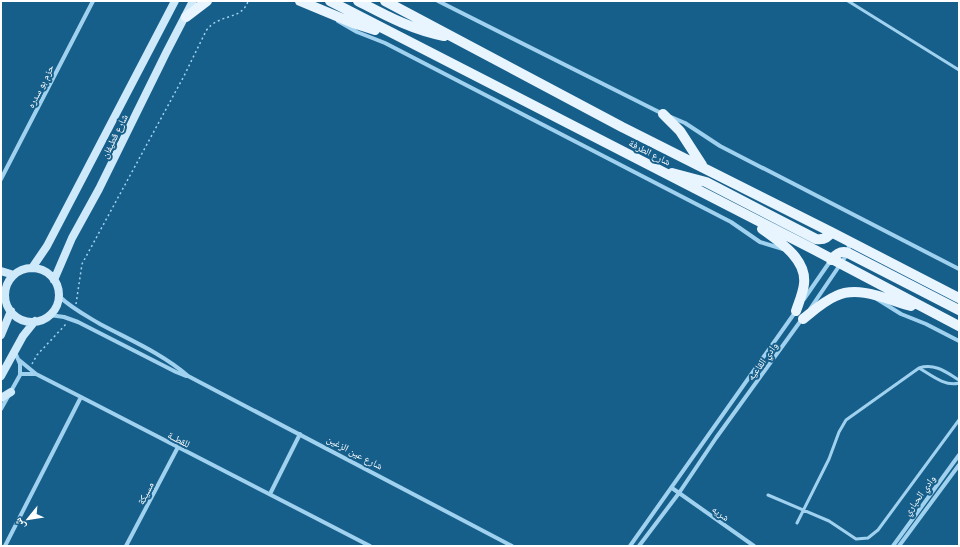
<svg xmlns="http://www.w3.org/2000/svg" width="960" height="547" font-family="Figtree,'Noto Naskh Arabic',sans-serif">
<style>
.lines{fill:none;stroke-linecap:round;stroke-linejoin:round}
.path{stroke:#a0d2ef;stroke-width:1.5;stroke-dasharray:2 3;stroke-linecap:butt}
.lane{stroke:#a0d2ef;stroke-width:3}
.street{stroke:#a0d2ef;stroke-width:4}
.secondary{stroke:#cde9fa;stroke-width:8}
.primary{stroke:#e8f5ff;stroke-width:10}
.labels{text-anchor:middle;stroke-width:4;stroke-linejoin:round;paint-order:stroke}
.street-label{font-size:10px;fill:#fff;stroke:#175f8b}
</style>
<rect width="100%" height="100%" fill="#175f8b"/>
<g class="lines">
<!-- path -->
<path class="path" d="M76 304 82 264 184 76 206 31C218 13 242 21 248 1
M32 364 37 355 67 323"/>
<!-- lane -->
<path class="lane" d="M848 1 959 70
M919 368C931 375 945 387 959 383
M768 495 829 521 856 539 868 538 878 530 959 420
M797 523 829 459 839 432 846 420 919 368C935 363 946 372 959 380"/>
<!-- street -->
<path class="street" d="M438 1 663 114
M338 21 357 32 385 43 731 222 760 242 783 249
M671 117 685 123 720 146 959 269
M1 179 93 1
M59 296C71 308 85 315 100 324 130 340 163 354 188 376L512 546
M804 299 831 260
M877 299 901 314 926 324 959 341
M810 309 848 253 849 246 847 242
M50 315 64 317 78 322 176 372 186 376
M19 360 36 374 81 397
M20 374H35
M1 409 20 375V364L15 352
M672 488 754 546
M270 494 300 434
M5 546 81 397 370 546
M126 546 178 447
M630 546 796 311
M639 546 679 493 716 438 802 319
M893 546 959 455
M899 546 959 465"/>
<!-- secondary -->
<path class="secondary" d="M32 268 47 246 175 1
M5 295a27 27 0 1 1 54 0a27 27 0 1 1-54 0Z
M1 271 14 275
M54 280 72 238 99 189 166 53 193 1
M1 335 11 311
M1 376 23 336 35 321
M1 398 11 392"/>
<!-- primary -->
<path class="primary" d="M300 1 353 23 375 30
M330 1 811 248 959 326
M358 1C385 15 412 30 444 36
M385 1 622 127 831 232 959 298
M186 17 207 1
M663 114 680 131 702 165
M672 173 706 182 816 239C823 240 828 238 831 232
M762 229C780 242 807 259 804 284 803 293 799 302 796 311
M831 260C836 254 841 250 848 253L959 310
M803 319C813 311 824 301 836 296 859 285 888 300 911 306"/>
</g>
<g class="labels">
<!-- street labels -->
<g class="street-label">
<text transform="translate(40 86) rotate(-63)" y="4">حزم بو سدره</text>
<text transform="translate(114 136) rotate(-64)" y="4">شارع قطيفان</text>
<text transform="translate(650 152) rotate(27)" y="4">شارع الطرفة</text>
<text transform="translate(762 361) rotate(-54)" y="4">وادي القاعيه</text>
<text transform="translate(179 439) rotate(27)" y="4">للقطــة</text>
<text transform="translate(355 452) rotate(28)" y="4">شارع عين الزغين</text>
<text transform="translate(145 493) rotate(-63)" y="4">مسيكة</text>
<text transform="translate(919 495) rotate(-54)" y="4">وادي الحباري</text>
<text transform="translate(721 513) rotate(36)" y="4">شريه</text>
</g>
</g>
<!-- border -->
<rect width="960" height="547" fill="none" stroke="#ffffff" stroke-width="4"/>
<!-- north arrow -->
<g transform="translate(28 519) rotate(240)" stroke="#175f8b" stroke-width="3" paint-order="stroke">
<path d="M0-3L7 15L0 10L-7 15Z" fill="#ffffff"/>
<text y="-6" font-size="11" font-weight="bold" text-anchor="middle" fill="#ffffff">ش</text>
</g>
</svg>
